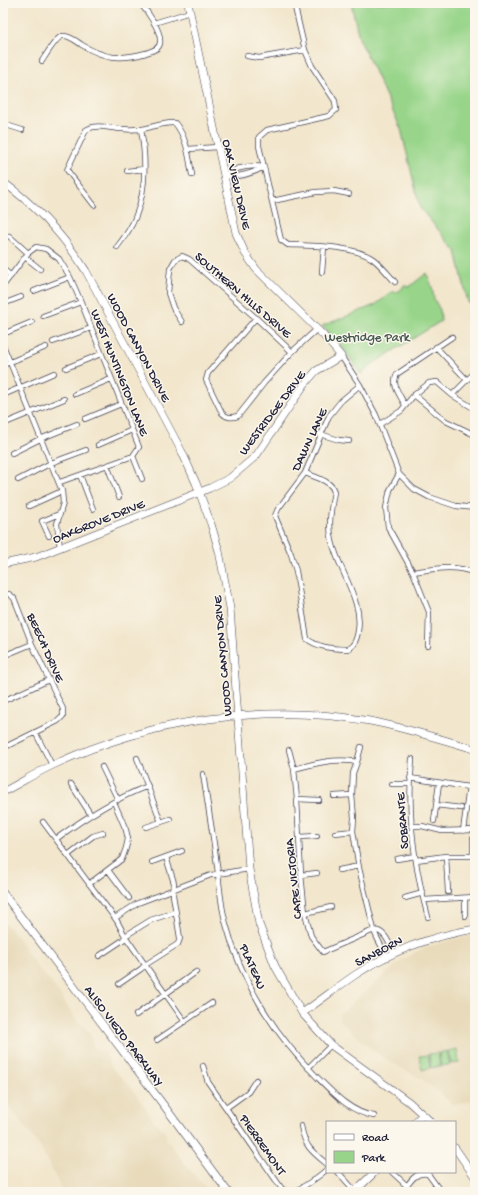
<svg xmlns="http://www.w3.org/2000/svg" width="478" height="1195" font-family="'Gochi Hand',sans-serif">
<style>
.built{fill:#e8daba}
.green{fill:#98d58a;stroke:#5d7c62}
.lines{fill:none;stroke-linecap:round;stroke-linejoin:round}
.street-casing{stroke:#413f51;stroke-width:6}
.secondary-casing{stroke:#413f51;stroke-width:8}
.street{stroke:#fff;stroke-width:4.5}
.secondary{stroke:#fff;stroke-width:7}
.labels{text-anchor:middle;stroke-width:3;stroke-linejoin:round;paint-order:stroke}
.street-label{font-size:13px;fill:#22223b;stroke:#fbf7ec}
.park-label{font-size:13px;fill:#455853;stroke:#fbf7ec}
</style>
<rect width="100%" height="100%" fill="#fbf7ec"/>
<filter id="ink" filterUnits="userSpaceOnUse"><feTurbulence type="fractalNoise" baseFrequency=".025" numOctaves="2"/><feDisplacementMap in="SourceGraphic" scale="8" xChannelSelector="R" yChannelSelector="G"/><feConvolveMatrix kernelMatrix="1 2 1 2 8 2 1 2 1" color-interpolation-filters="sRGB"/></filter>
<filter id="wash" filterUnits="userSpaceOnUse"><feTurbulence type="fractalNoise" baseFrequency=".012" numOctaves="4" result="noise"/><feDisplacementMap in="SourceGraphic" scale="16" xChannelSelector="R" yChannelSelector="G"/><feGaussianBlur stdDeviation="0.9" result="paint"/><feColorMatrix in="noise" values="0 0 0 0 0 0 0 0 0 0 0 0 0 0 0 0 0 1.4 0 .05"/><feComposite in="paint" operator="in"/></filter>
<g filter="url(#wash)">
<rect width="100%" height="100%" fill="#f2e6cc"/>
<!-- built -->
<path class="built" d="M3 922 14 933 26 949 38 969 52 983 76 1019 90 1033 93 1045 98 1051 105 1052 112 1068 131 1087 154 1121 166 1133V1139L193 1174 210 1192H63L40 1147 3 1098Z
M475 935V1100L454 1105 423 1080 382 1057 349 1030 339 1019V1016L341 1013 388 972 402 960 423 948 454 939Z"/>
<!-- green -->
<path class="green" d="M351 3H475V308L468 302 456 251 420 208 401 129 359 38Z
M427 273 432 287 434 299 440 310 441 321 374 363 361 374 342 347 322 326 375 305 392 292C397 293 402 290 404 285L409 287Z
M457 1049 459 1063 451 1064 448 1051Z
M447 1051 450 1065 441 1066 439 1053Z
M438 1053 440 1066 431 1068 429 1054Z
M428 1055 430 1068 422 1070 419 1056Z"/>
</g>
<g filter="url(#ink)">
<g class="lines">
<!-- street casing -->
<g class="street-casing">
<path id="street" d="M294 3 305 50 312 66 335 101 336 110 329 116 267 130 259 137V146L281 240 288 245C313 246 352 245 373 259 381 265 388 274 395 282
M154 23 190 12
M247 56 259 58 305 50
M42 61C46 55 57 36 63 36 70 35 77 42 82 45 105 59 121 60 146 53 151 51 159 50 160 43 162 31 147 11 140 3
M3 124 22 130
M188 149 218 147
M127 171 144 169
M224 176C236 167 249 165 264 167
M224 176C238 178 251 174 264 167
M272 201 316 192 334 191 349 194
M94 205 67 170 86 130C98 123 110 129 123 129 129 130 135 129 142 129 153 127 164 122 175 123 187 138 189 157 192 175
M9 236 28 253
M117 247C124 238 131 228 135 218 147 190 146 158 141 129
M25 257 40 269
M3 269 11 276
M322 272 324 247
M3 286 28 253 36 247 46 249 59 259 70 277 81 302 139 447 133 456 60 482
M34 291 70 277
M3 304 21 297
M43 316 81 302
M256 318 208 373 206 380 222 413C227 418 231 418 238 416L264 383 292 352 317 329
M182 322 173 308 168 293 170 269 175 260 182 256 189 259 256 318 292 352
M3 334 32 322
M53 342 91 328
M3 345 62 491 63 503 57 524 60 547
M436 347 467 380
M341 356 360 385 376 415 399 474 414 489 429 497 456 506 475 508
M3 365 46 347
M66 368 101 354
M75 394 111 379
M3 395 54 373
M414 395 446 421 475 435
M452 395 475 372
M405 405C400 395 391 385 397 374L452 337
M85 419 121 404
M3 424 64 399
M380 424 401 411 414 395 429 383 437 382 452 395 475 409
M320 434 339 440 349 441
M98 445 132 430
M12 453 40 439 77 424
M133 456 142 479
M107 465 119 497
M305 473C315 477 332 481 334 492 331 508 328 525 332 541 337 563 350 582 356 604 360 616 361 642 348 649 335 649 317 647 307 639L296 571 291 554 275 516 278 509 305 473 329 416 341 401 360 385
M399 474 390 490 386 508 388 527 413 572 429 612 428 646
M80 475 93 509
M18 480 51 463 86 450
M29 506 62 491
M49 536 42 521 59 514
M413 572C434 569 454 564 475 573
M3 594H9L14 598 32 644 63 709V716L58 721 3 748
M3 656 32 644
M3 701 49 680
M35 732 52 765
M289 750 294 769
M137 758 161 822
M412 759C407 813 414 866 428 917
M357 762 361 747
M102 767 118 800
M203 774C208 807 214 840 218 873 220 890 221 907 226 924 241 981 274 1034 316 1076 332 1092 351 1113 374 1116
M410 778 475 788
M71 784 91 815
M392 784H410
M334 796 352 795
M297 799 319 800
M467 804 475 805
M436 805 461 808
M434 821 439 783
M43 822 117 921 125 936 185 1022
M411 826H422L442 831 475 830
M146 827 170 819
M463 831 469 787
M335 833 353 831
M299 837 317 836
M56 839C83 819 116 798 148 786
M473 839V853L475 856
M68 855 93 836 103 833
M446 856 448 892
M397 859 415 856
M416 860 446 856H475
M152 862 182 851
M108 870 129 898
M339 870 359 866
M301 875 317 873
M89 884 122 859 126 848 128 839 126 830 114 802
M405 898 423 893
M465 898V916
M424 900 475 897
M305 913 331 907
M115 918 138 903 190 883 211 875 249 869
M99 956 123 940 125 936 151 920 175 912
M387 957C384 950 375 936 374 930L359 868 353 831 354 818 352 795 353 773 357 762C334 758 316 763 294 769L297 799 301 875 305 913 311 936 323 952 374 930C386 931 389 944 394 953
M119 984 141 969 145 965 178 944 180 938 173 895 174 883 166 857
M136 1015 196 972
M157 1040 212 1003
M203 1066 208 1082 282 1189C285 1191 287 1192 291 1192 299 1191 321 1175 327 1169
M308 1068 331 1045
M226 1108 248 1092 256 1080
M301 1126C305 1147 311 1151 327 1164
M338 1172 355 1191
M392 1172 407 1186
M403 1192C409 1183 415 1171 428 1174L441 1192"/>
</g>
<!-- secondary casing -->
<g class="secondary-casing">
<path id="secondary" d="M3 182C36 206 64 236 86 271L182 452 196 483 211 524 219 551 230 608 249 869 259 924 275 966 302 1013 331 1045 409 1102 431 1122
M3 564 36 557 210 488 230 478 256 456 304 385 316 371 341 356 323 335 256 269 245 253 236 233 188 3
M3 792C20 783 36 773 53 765 152 719 263 703 370 721 406 728 440 739 475 749
M3 893 165 1107 228 1192
M302 1013C320 1001 337 987 355 975 391 951 432 936 475 929
M415 1122 419 1118 425 1116
M455 1148 475 1177
M354 1192 375 1172"/>
</g>
<!-- street -->
<use href="#street" class="street"/>
<!-- secondary -->
<use href="#secondary" class="secondary"/>
</g>
</g>
<g class="labels">
<!-- street labels -->
<g class="street-label">
<text transform="translate(238 184) rotate(77)" y="5">OAK VIEW DRIVE</text>
<text transform="translate(244 294) rotate(41)" y="5">SOUTHERN HILLS DRIVE</text>
<text transform="translate(140 347) rotate(62)" y="5">WOOD CANYON DRIVE</text>
<text transform="translate(121 372) rotate(68)" y="5">WEST HUNTINGTON LANE</text>
<text transform="translate(271 412) rotate(-53)" y="5">WESTRIDGE DRIVE</text>
<text transform="translate(308 439) rotate(-65)" y="5">DAWN LANE</text>
<text transform="translate(98 520) rotate(-22)" y="5">OAKGROVE DRIVE</text>
<text transform="translate(47 647) rotate(66)" y="5">BEECH DRIVE</text>
<text transform="translate(221 656) rotate(-95)" y="5">WOOD CANYON DRIVE</text>
<text transform="translate(401 821) rotate(-94)" y="5">SOBRANTE</text>
<text transform="translate(292 879) rotate(-96)" y="5">CAPE VICTORIA</text>
<text transform="translate(378 950) rotate(-28)" y="5">SANBORN</text>
<text transform="translate(254 966) rotate(66)" y="5">PLATEAU</text>
<text transform="translate(125 1035) rotate(53)" y="5">ALISO VIEJO PARKWAY</text>
<text transform="translate(264 1144) rotate(55)" y="5">PIERREMONT</text>
</g>
<!-- park labels -->
<g class="park-label">
<text x="367" y="341">Westridge Park</text>
</g>
</g>
<!-- margin -->
<rect width="478" height="1195" fill="none" stroke="#fbf7ec" stroke-width="16"/>
<!-- legend -->
<rect x="326" y="1121" width="130" height="52" fill="#fbf7ec" stroke="#a4a2a5"/>
<rect x="334" y="1134" width="20" height="6" fill="#ffffff" stroke="#a4a2a5"/>
<text x="362" y="1141" font-size="12" fill="#22223b">Road</text>
<rect x="334" y="1151" width="20" height="12" fill="#98d58a" stroke="#a4a2a5"/>
<text x="362" y="1161" font-size="12" fill="#22223b">Park</text>
</svg>
